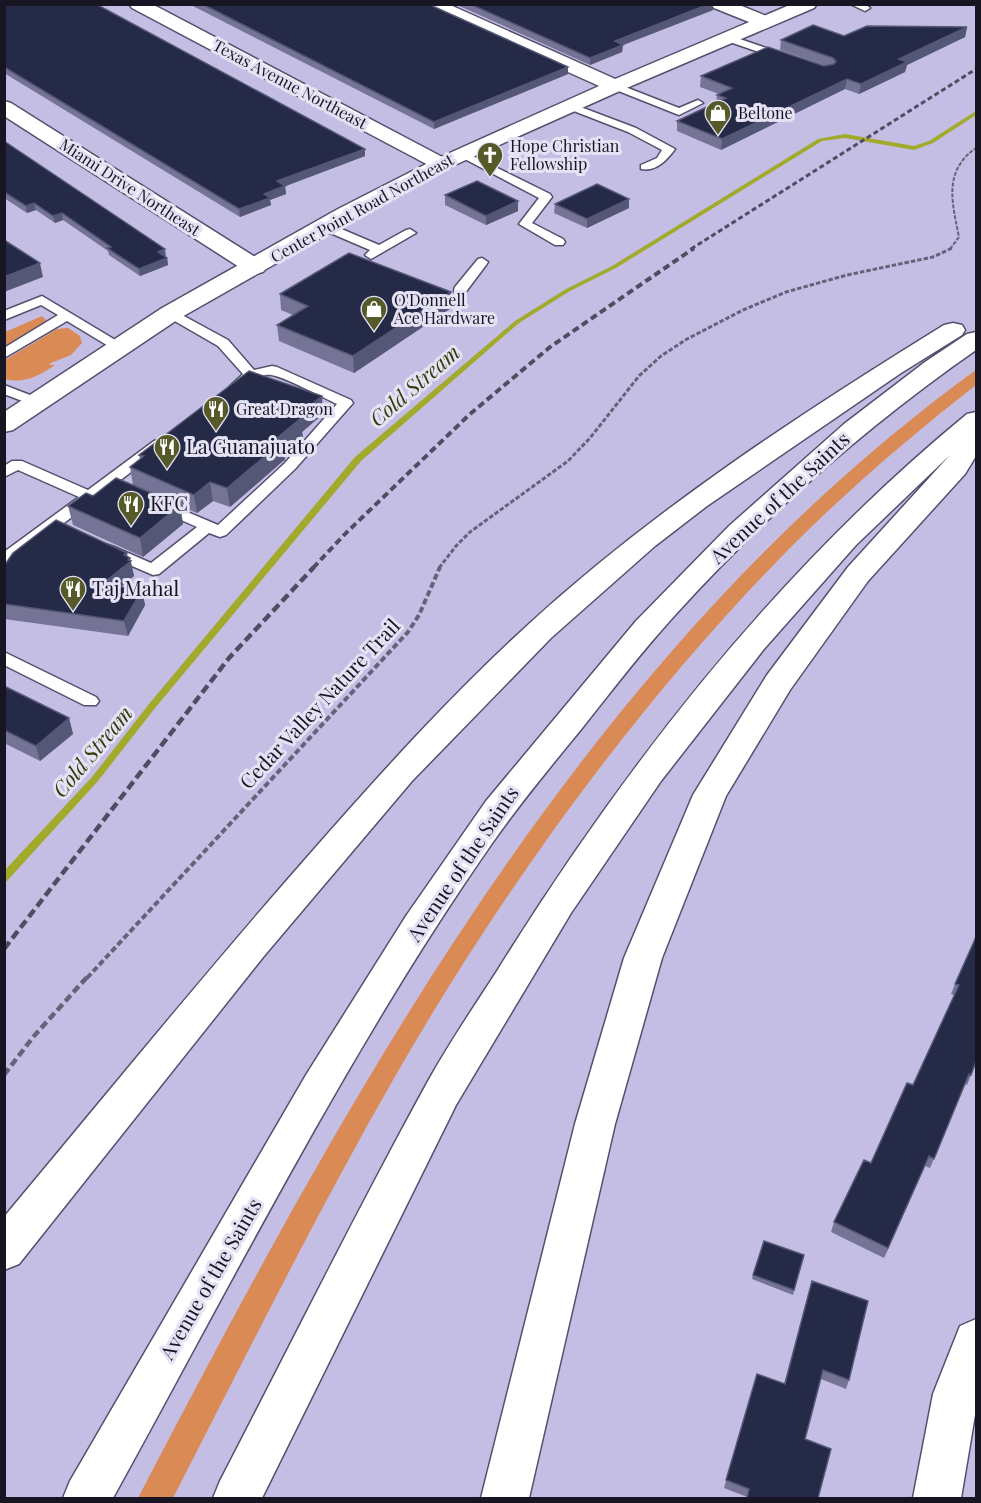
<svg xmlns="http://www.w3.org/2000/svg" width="981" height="1503" font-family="'Playfair Display',serif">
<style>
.green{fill:#d98a55}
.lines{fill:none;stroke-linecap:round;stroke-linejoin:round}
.stream{fill:#a1aa2a;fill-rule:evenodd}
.service-casing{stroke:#554f6f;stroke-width:3}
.minor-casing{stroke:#554f6f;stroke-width:3}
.secondary-casing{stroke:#554f6f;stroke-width:3}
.motorway-casing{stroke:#554f6f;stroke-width:3}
.path-far3{stroke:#66627a;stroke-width:2;stroke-dasharray:4 1.5;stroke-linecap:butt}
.path-far2{stroke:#66627a;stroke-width:3;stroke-dasharray:4.5 2;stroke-linecap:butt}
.path-far1{stroke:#66627a;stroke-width:4;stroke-dasharray:6 3;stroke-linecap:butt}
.path{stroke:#66627a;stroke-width:4.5;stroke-dasharray:8 4;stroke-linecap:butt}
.service{fill:#fff;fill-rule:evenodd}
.minor{fill:#fff;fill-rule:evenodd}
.secondary{fill:#fff;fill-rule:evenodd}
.motorway{fill:#fff;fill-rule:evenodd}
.rail-far2{stroke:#514c62;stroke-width:3;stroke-dasharray:5 3;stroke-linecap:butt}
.rail-far1{stroke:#514c62;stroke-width:4;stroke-dasharray:7 4;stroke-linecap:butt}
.rail{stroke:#514c62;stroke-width:4.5;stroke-dasharray:9 4.5;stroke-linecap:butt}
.wall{fill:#757496}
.shaded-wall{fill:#555776}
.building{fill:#252b47;stroke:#555776;stroke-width:1.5}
.labels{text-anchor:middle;stroke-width:6;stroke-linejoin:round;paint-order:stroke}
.far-street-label{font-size:16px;fill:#181522;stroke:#e5e2f5}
.far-poi-label{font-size:16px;fill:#181522;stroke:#e5e2f5;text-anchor:start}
.poi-label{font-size:20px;fill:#181522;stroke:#e5e2f5;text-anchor:start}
.street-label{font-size:20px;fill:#181522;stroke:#e5e2f5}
.water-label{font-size:21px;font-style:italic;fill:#363a06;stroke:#e5e2f5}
</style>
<rect width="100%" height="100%" fill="#c5bee4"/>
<!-- green -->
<path class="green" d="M42 316 46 320 44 323 5 347V332Z
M68 328 80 336 82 343 71 355 51 363 49 365H55C39 376 24 384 5 379V360L57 329Z
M976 370V385C912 435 850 488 793 545 641 698 504 887 397 1073 317 1212 246 1356 173 1498H138C354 1084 589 650 976 370Z"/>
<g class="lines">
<!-- stream -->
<path class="stream" d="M976 111V115L933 143 914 150 845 138 822 141 616 268 570 291 519 323 361 461 155 708 98 781 7 881 4 882V871L92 777 149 704 355 457 515 321 566 289 612 266 818 139 845 134 914 146 929 141Z"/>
<!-- service casing -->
<g class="service-casing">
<path id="service" d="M850 4H865L870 8 865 11Z
M728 35 787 55 788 57 779 59 724 40 723 38Z
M615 83 679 108 698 100 703 103 679 115 611 88 610 86Z
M570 103 636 128 675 149C667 160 656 172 641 169V165L657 158 662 150 628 132 566 108 565 106Z
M463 151 550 194 552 197 532 223 563 239 565 242 563 245H555L519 224 539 198 459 156V152Z
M325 222 379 245 406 230 410 229 416 233 371 259 365 255 370 250 321 229 319 226Z
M482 258 488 262 486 265 465 293H455L454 290 455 287 478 259Z
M42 296 127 347 120 351 115 350 67 321 4 358V348L58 315 41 305 4 320V311Z
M171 309 228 340 254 370 272 366 277 367 351 400 353 403 295 469 226 535 220 537 209 533 159 574 153 575 102 553 100 550 108 545 114 547 151 563 197 527 154 508 151 505 159 500 218 525 285 463 337 404C324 398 283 376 271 375 255 373 247 393 232 389L230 386 243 374 218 346 166 316 164 313Z
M4 385 43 400 45 403 38 407 4 394Z
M159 440 166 444 164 447 10 564 4 565V552L79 497 18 470 4 477V466L12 461H22L88 490 154 441Z
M4 652 96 697 99 701 96 705H84L4 665Z"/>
</g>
<!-- minor casing -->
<g class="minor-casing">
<path id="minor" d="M129 4H152L448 160 452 164 448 168 441 170 434 168 132 8Z
M423 4H448L622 82 625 86 622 90H608L426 8Z
M711 4H737L771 18 774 22 771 26H759L714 8Z
M4 101 11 103 263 262 267 267 263 272 255 274 247 272 4 116Z
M976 1319V1409L961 1498H913L933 1394 960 1326Z"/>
</g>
<!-- secondary casing -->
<g class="secondary-casing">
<path id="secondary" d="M792 4H817L814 8 622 90 448 168 354 219 180 318 13 430 4 432V412L162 308 338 209 434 160 608 82Z"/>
</g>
<!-- motorway casing -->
<g class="motorway-casing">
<path id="motorway" d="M953 323 962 325 965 330 962 335 901 373 707 506 655 546 551 638 412 781 264 956 19 1264 4 1270V1217C105 1096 204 974 308 856 379 775 451 695 530 623 656 508 800 414 944 325Z
M976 332V350C867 426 766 515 676 614 643 650 613 689 583 727 552 765 521 802 493 842 350 1047 234 1279 113 1498H63L70 1481 306 1075 406 916 486 801 636 621 729 526 844 424 925 362 967 334Z
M976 412V456L965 474 868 581 790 690 726 796 662 958 615 1124 529 1498H481L575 1124 624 958 693 795 767 675 848 567 950 455 856 545 764 649 661 781 571 913 456 1105 262 1498H213L220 1481C289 1348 355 1214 427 1083 448 1045 473 1008 497 971 625 765 778 569 967 414Z"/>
</g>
<!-- path-far3 -->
<path class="path-far3" d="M950 249 959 237C952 202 943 171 976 148"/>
<!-- path-far2 -->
<path class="path-far2" d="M439 568 456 546 470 532 568 461 590 438 639 376 661 356 687 339 743 310 786 292 847 275 933 257 952 248"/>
<!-- path-far1 -->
<path class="path-far1" d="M87 978 408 632 419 615 440 567"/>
<!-- path -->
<path class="path" d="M4 1075 34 1036 88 976"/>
<!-- service -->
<use href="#service" class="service"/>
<!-- minor -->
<use href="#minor" class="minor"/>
<!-- secondary -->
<use href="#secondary" class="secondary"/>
<!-- motorway -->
<use href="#motorway" class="motorway"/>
<!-- rail-far2 -->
<path class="rail-far2" d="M691 249 976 69"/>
<!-- rail-far1 -->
<path class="rail-far1" d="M313 568 346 533 470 414 550 347 694 248"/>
<!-- rail -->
<path class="rail" d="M4 949 229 658 314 567"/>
</g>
<!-- wall -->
<path class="wall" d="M4 4 365 149V156L285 186 286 194 270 200 271 205 240 217 4 73Z
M189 4H428L568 74 434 129Z
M455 4H713V10L623 45 622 52 590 65Z
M967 27 965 37 907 65 905 72 859 94 845 89 721 150 677 131V121L716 103 717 95 719 94 700 87 701 76 826 66 780 50 781 40Z
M4 141 166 257H165L167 258 168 265 140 276 109 255 108 251 63 220 55 223 36 210 27 213 4 198Z
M445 195 518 211 486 225 445 205Z
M555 204 629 208 587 228 554 213Z
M280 294 451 308 354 373 279 341 277 325 293 315 281 310Z
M323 414 302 432 303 437 284 452 285 460 283 461 230 507 213 501 197 513 180 506 183 524 143 557 73 525 68 506 93 496 133 485 130 467 140 459 139 455Z
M127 553V557L130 558 134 576 121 587 142 590 145 605 128 636 4 619V566Z
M4 686 69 718 73 734 40 761 4 743Z
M976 937V1063L967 1085 965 1084 930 1168 925 1166 884 1258 831 1232 834 1222 871 1163 913 1085 954 995 951 994 955 984Z
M804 1255 793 1295 752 1279 753 1275Z
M812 1281 849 1380 846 1389 821 1379 747 1497 724 1488 757 1374 784 1384Z"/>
<!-- shaded-wall -->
<path class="shaded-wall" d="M709 4H713V10L623 45 622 52 590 65V58L615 41Z
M967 27 965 37 907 65 905 72 859 94 861 84 899 59Z
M568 67V74L434 129V122Z
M847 79 845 89 721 150 722 139Z
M365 149V156L278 189 277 181Z
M285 186 286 194 270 200 271 205 240 217 239 209 264 194Z
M629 199V208L587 228V219Z
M518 201V211L486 225V216Z
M34 203 36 210 27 213 26 206Z
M62 213 63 220 55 223 53 216Z
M165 249 166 257 159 259 158 252Z
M167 258 168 265 140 276 139 269Z
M40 263 43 277 4 292V277Z
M451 292V308L354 373 353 356Z
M322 396 323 414 302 432 303 437 284 452 285 460 283 461 230 507 227 488 297 417Z
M210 482 213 501 197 513 194 495Z
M180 505 183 524 143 557 140 538Z
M127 553 129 563 128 560 130 558 134 576 106 599 102 584Z
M142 590 145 605 128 636 124 621Z
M69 718 73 734 40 761 36 746Z
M929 1156 925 1166 884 1258 888 1248Z"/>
<!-- building -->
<path class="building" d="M4 4H96L365 149 277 181 285 186 264 194 270 198 239 209 4 67Z
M202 4H428L568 67 434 122Z
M470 4H709L615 41 623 45 590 58Z
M813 25 844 36 867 26 967 27 899 59 907 62 861 84 847 79 722 139 677 121 726 98 717 95 732 88 701 76 768 47 824 66 834 64 836 61 833 58 781 40Z
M4 141 165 249 158 252 167 258 139 269 107 248 111 247 62 213 53 216 34 203 26 206 4 192Z
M477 181 518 201 486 216 445 195Z
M597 184 629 199 587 219 555 204Z
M4 240 40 263 4 277Z
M349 253 451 292 353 356 277 325 308 306 280 294Z
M249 371 322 396 297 417 301 418 276 439 283 441 281 443 227 488 210 482 194 495 130 467 144 456 139 455Z
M116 478 180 505 140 538 68 506 86 493 93 496Z
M56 520 127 553 124 555 130 558 128 560 131 561 102 584 142 590 124 621 4 604V566L13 553Z
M4 686 69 718 36 746 4 730Z
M976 937V1061L971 1075 969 1074 934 1159 929 1156 888 1248 834 1222 864 1160 871 1163 907 1083 913 1085 959 985 955 984Z
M764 1241 804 1255 794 1290 753 1275Z
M812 1281 868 1301 849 1380 823 1370 805 1439 831 1449 818 1498H747L749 1489 726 1480 757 1374 785 1384Z"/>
<!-- icons -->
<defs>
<g id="shop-pin" transform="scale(1.35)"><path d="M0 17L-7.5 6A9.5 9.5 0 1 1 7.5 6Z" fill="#565a28" stroke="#e5e2f5"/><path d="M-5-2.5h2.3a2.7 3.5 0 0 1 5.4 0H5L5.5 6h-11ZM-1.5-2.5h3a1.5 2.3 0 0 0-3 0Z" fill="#fff"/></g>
<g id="church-pin" transform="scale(1.35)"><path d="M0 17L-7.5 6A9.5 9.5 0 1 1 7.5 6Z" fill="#565a28" stroke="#e5e2f5"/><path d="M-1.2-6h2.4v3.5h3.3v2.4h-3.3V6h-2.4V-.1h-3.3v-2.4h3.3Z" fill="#fff"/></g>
<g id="restaurant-pin" transform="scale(1.35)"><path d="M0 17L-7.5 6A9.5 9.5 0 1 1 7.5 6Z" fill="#565a28" stroke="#e5e2f5"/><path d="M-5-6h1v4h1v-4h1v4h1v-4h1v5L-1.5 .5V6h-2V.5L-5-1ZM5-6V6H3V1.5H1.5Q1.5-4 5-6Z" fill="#fff"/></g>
</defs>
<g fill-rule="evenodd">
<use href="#shop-pin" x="718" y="113"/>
<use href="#church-pin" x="490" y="155"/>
<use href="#shop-pin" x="374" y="309"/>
<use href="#restaurant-pin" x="216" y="409"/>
<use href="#restaurant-pin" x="167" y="447"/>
<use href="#restaurant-pin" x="131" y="504"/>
<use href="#restaurant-pin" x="73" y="589"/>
</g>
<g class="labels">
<!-- far-street labels -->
<g class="far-street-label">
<text transform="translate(290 84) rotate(28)" y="6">Texas Avenue Northeast</text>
<text transform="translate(130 187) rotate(33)" y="6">Miami Drive Northeast</text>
<text transform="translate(362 208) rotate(-29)" y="6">Center Point Road Northeast</text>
</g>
<!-- far-poi labels -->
<g class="far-poi-label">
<text x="738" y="119">Beltone</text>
<text x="510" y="152">Hope Christian<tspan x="510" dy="18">Fellowship</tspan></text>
<text x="394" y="306">O'Donnell<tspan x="394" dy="18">Ace Hardware</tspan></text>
<text x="236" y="415">Great Dragon</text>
</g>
<!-- poi labels -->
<g class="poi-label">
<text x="186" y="454">La Guanajuato</text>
<text x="150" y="511">KFC</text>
<text x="92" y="596">Taj Mahal</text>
</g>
<!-- street labels -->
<g class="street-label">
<text transform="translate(780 498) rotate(-43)" y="7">Avenue of the Saints</text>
<text transform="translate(320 704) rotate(-47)" y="7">Cedar Valley Nature Trail</text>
<text transform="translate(463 864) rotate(-56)" y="7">Avenue of the Saints</text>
<text transform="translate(211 1279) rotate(-60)" y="7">Avenue of the Saints</text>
</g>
<!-- water labels -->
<g class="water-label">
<text transform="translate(415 386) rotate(-41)" y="7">Cold Stream</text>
<text transform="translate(93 752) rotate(-50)" y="7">Cold Stream</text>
</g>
</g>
<!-- border -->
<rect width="981" height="1503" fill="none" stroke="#181522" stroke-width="12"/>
</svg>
